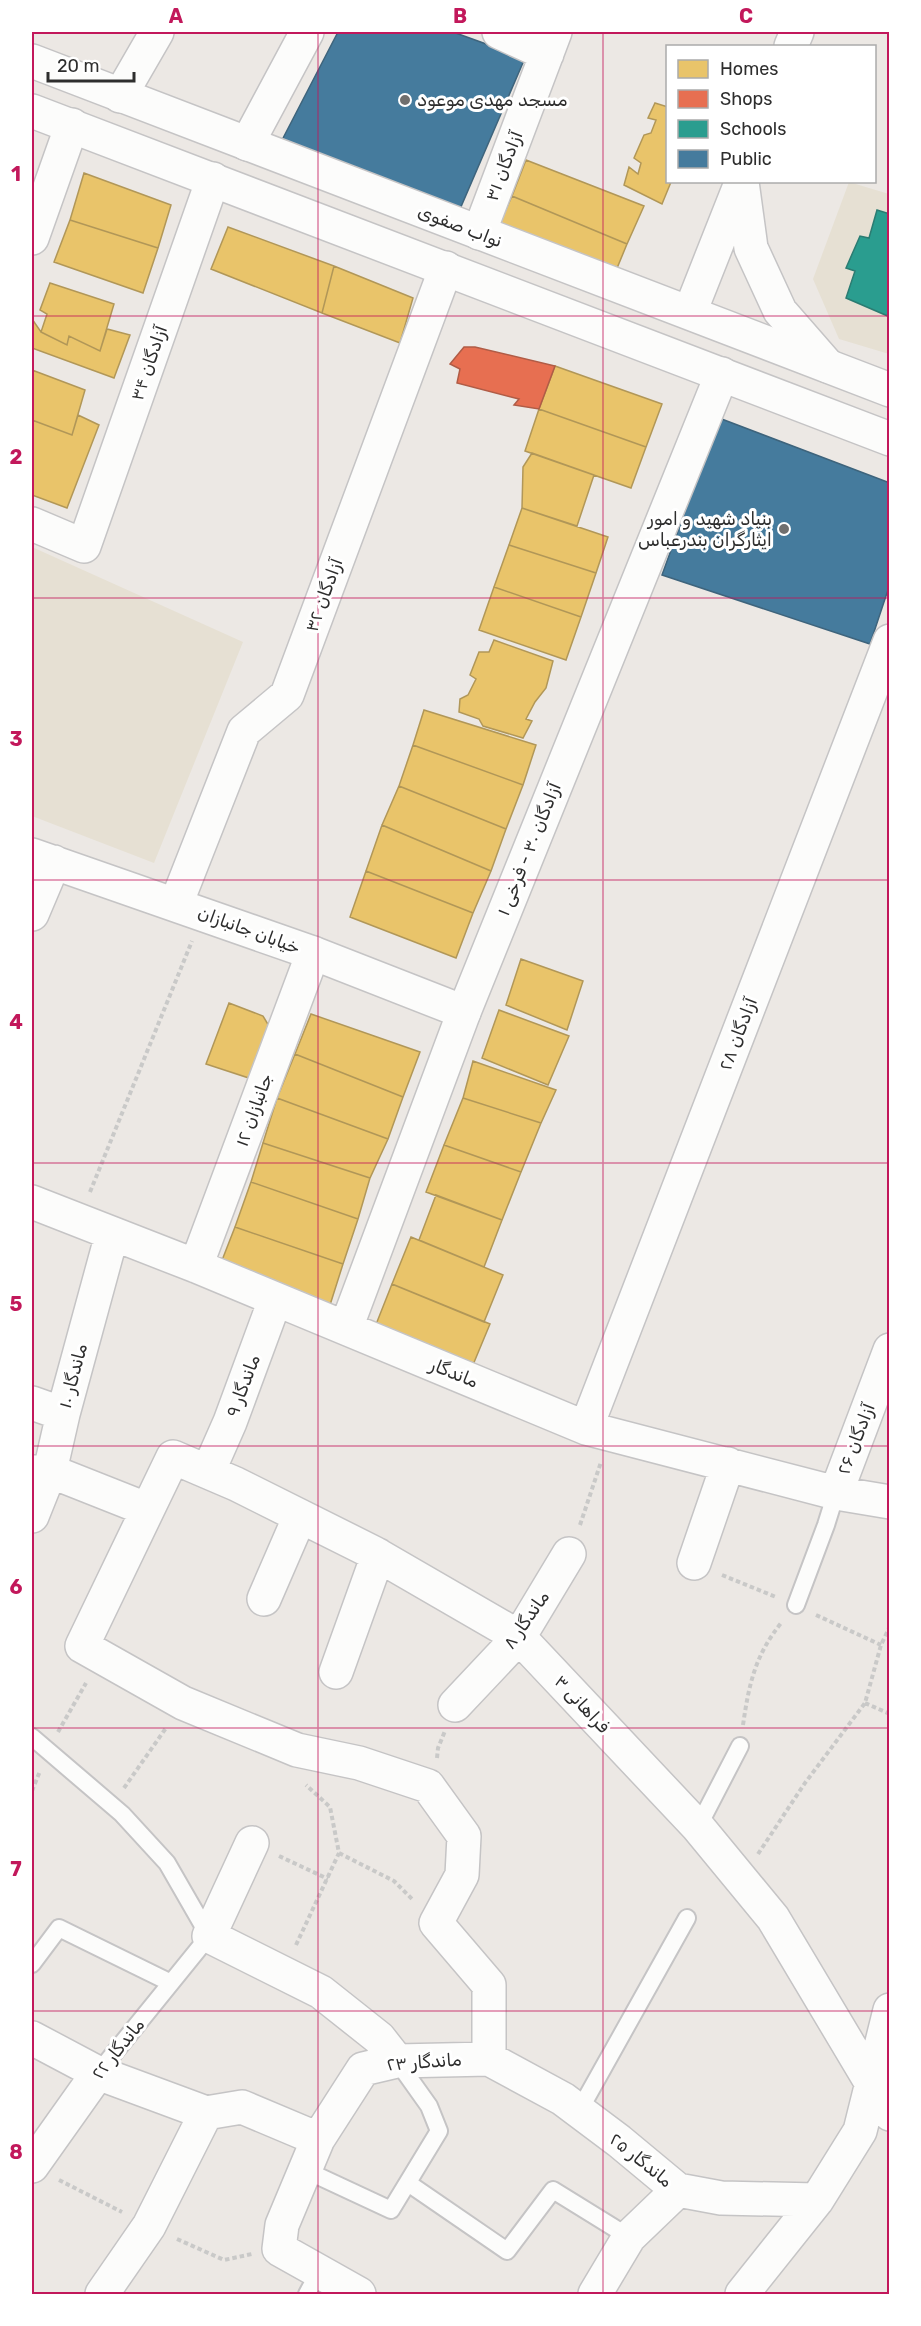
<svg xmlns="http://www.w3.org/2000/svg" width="921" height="2326" font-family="Rubik,Vazirmatn,sans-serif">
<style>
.education{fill:#e6e0d3}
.homes{fill:#e9c46a;stroke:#b19758;stroke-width:1.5}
.shops{fill:#e76f51;stroke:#b05c46;stroke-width:1.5}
.schools{fill:#2a9d8f;stroke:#2b7c72;stroke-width:1.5}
.public{fill:#457b9d;stroke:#3e647c;stroke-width:1.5}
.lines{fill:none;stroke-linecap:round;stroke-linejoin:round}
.lane-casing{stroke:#c5c4c5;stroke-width:20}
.street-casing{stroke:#c5c4c5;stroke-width:36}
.secondary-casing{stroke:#c5c4c5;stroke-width:36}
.path{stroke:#c9c9c8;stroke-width:4;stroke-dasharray:4.5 3;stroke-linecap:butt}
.lane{stroke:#fcfcfb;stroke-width:16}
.street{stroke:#fcfcfb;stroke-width:33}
.secondary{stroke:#fcfcfb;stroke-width:33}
.grid{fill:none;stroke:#c2185b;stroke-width:1.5;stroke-opacity:0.55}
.poi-dot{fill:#706f6e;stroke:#fff;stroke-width:2}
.labels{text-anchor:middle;stroke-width:6;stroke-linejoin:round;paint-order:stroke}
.poi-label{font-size:18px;fill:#2e2e2e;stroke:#fff;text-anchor:start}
.street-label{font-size:18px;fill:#2e2e2e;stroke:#fff}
.neatline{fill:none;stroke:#c2185b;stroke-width:2}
.grid-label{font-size:20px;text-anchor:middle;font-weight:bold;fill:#c2185b}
</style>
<rect width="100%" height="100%" fill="#ece8e4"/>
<!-- education -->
<path class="education" d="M849 182 889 194V354L839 339 813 279Z
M32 547 243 642 154 863 32 816Z"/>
<!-- homes -->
<path class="homes" d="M655 103 668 107V182H671L662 204 624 185 629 167 638 174 641 163 634 158 644 135 651 133 656 120 648 118Z
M526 160 644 206 627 244 512 196Z
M84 173 171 205 158 248 70 220Z
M512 196 627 244 615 273 499 225Z
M70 220 158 248 143 293 54 262Z
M228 227 334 266 322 313 211 269Z
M334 266 413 298 400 343 322 313Z
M50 283 114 304 100 351 69 336 67 345 41 332 47 314 40 310Z
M32 319 41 332 67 345 69 336 100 351 107 329 130 335 114 378 32 348Z
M555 366 662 404 646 447 539 409Z
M32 370 85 390 72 435 32 420Z
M539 409 646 447 631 488 525 451Z
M78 415 99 425 67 508 32 495V420L72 435Z
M532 453 594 475 577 526 522 508 523 467Z
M522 508 608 537 596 573 509 545Z
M509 545 596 573 581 617 494 587Z
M494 587 581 617 566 660 479 630Z
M494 640 553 661 546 688 535 702 526 719 532 721 523 738 483 726 479 719 459 712 460 699 468 695 476 679 470 675 479 652H489Z
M424 710 536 745 523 785 413 745Z
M413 745 523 785 506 829 399 786Z
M399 786 506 829 491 871 382 825Z
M382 825 491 871 473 913 366 871Z
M366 871 473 913 456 958 350 917Z
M521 959 583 981 567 1030 506 1005Z
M229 1003 263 1016 275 1036 258 1081 206 1064Z
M499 1010 569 1036 548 1085 482 1058Z
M311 1014 420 1052 403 1097 295 1054Z
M295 1054 403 1097 388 1139 277 1098Z
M473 1061 556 1090 541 1123 463 1098Z
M277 1098 388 1139 370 1178 263 1143Z
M463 1098 541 1123 521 1172 444 1145Z
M263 1143 370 1178 358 1219 251 1182Z
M444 1145 521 1172 502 1220 426 1192Z
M251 1182 358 1219 343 1264 235 1227Z
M436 1195 502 1220 484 1267 419 1240Z
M235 1227 343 1264 330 1305 219 1268Z
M411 1237 503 1275 484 1322 392 1284Z
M392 1284 490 1324 470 1372 373 1332Z"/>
<!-- shops -->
<path class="shops" d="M464 347H475L555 366 539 409 514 405 519 399 457 383 460 369 450 364Z"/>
<!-- schools -->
<path class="schools" d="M877 210 890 214V317L846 298 855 271 846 268 860 236 869 238Z"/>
<!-- public -->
<path class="public" d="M338 32H453L525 58 460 209 281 142Z
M719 418 890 483V584L870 644 662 575Z"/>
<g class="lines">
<!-- lane casing -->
<g class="lane-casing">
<path id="lane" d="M796 1605 826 1525 836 1493
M32 1737 122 1814 167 1863 209 1936 98 2073
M698 1827 740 1746
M32 1964 59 1928 171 1983
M579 2111 687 1918
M303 2169 391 2210 439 2131 429 2106 397 2061
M408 2183 507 2251 553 2190 629 2237
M307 2294 319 2272"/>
</g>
<!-- street casing -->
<g class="street-casing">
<path id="street" d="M499 32 547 54
M791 46 797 32
M120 96 157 32
M247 144 307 32
M742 182 751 248 780 311 828 366
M479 233 555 32
M32 238 72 125
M690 312 741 183
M32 524 84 546 213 179
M176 904 244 731 287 695 446 268
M32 1202 196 1266 586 1428 836 1493 890 1502
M196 1266 313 953
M346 1328 464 1012 722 374
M32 1403 63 1414
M586 1428 890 641
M32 1472 50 1471 146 1509
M208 1472 230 1422 275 1300
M836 1493 890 1350
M32 1516 50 1471 63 1414 112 1234
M694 1563 728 1464
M264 1599 300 1516
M336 1672 378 1555
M455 1705 519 1637 569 1554
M252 1843 209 1936 321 1992 379 2038 397 2061
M32 2038 98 2073 206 2113
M489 2059 563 2099 619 2141 678 2190 629 2237 595 2294
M318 2139 282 2225 279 2249 359 2294
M32 2166 98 2073
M678 2190 721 2198 817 2200
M102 2294 149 2226 206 2113 242 2107 318 2139 363 2069 397 2061 489 2059V1985L436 1923 462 1875 464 1836 428 1786 359 1763 297 1750 183 1703 82 1646 173 1457 236 1484 374 1553 519 1637 698 1827 773 1918 890 2114
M742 2294 817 2200 860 2131 890 2010"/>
</g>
<!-- secondary casing -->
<g class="secondary-casing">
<path id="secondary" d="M32 61 890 390
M32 111 890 439
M32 855 313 953 464 1012
M32 914 54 862"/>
</g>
<!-- path -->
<path class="path" d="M90 1192 192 941
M580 1525 601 1462
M722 1575 776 1597
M816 1615 881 1645
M865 1703 890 1714
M743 1725C749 1684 755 1655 782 1622
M58 1732 86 1683
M437 1758 438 1748 445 1731
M124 1788 166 1728
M32 1791 40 1771
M339 1853 394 1881 414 1901
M758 1854 805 1783 865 1703 881 1645 890 1626
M279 1856 328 1879
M296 1945 339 1853 330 1807 306 1785
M59 2180 122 2212
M177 2239 224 2260 252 2254"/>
<!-- lane -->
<use href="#lane" class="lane"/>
<!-- street -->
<use href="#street" class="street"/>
<!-- secondary -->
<use href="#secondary" class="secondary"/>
</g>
<!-- grid -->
<path class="grid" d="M318 32V2294M603 32V2294M32 316H890M32 598H890M32 880H890M32 1163H890M32 1446H890M32 1728H890M32 2011H890"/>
<!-- markers -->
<g class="poi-dot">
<circle cx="405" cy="100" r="6"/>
<circle cx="784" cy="529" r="6"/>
</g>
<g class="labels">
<!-- poi labels -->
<g class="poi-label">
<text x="417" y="106">مسجد مهدی موعود</text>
<text x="772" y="525" text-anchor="end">بنیاد شهید و امور<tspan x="772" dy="21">ایثارگران بندرعباس</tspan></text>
</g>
<!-- street labels -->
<g class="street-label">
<text transform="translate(504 166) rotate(-69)" y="6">آزادگان ۳۱</text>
<text transform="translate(460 226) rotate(21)" y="6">نواب صفوی</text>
<text transform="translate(149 363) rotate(-71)" y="6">آزادگان ۳۴</text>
<text transform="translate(324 595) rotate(-70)" y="6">آزادگان ۳۲</text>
<text transform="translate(529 849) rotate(-68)" y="6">آزادگان ۳۰ - فرخی ۱</text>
<text transform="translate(249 930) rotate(20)" y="6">خیابان جانبازان</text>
<text transform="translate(738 1034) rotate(-69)" y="6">آزادگان ۲۸</text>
<text transform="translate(254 1110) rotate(-70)" y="6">جانبازان ۱۲</text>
<text transform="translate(454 1373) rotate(22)" y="6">ماندگار</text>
<text transform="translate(73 1376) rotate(-75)" y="6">ماندگار ۱۰</text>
<text transform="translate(243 1386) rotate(-69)" y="6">ماندگار ۹</text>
<text transform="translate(856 1439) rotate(-69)" y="6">آزادگان ۲۶</text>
<text transform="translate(526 1620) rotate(-55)" y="6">ماندگار ۸</text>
<text transform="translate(582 1704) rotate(47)" y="6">فراهانی ۳</text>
<text transform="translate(118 2049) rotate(-51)" y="6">ماندگار ۲۲</text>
<text transform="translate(424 2062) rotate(-4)" y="6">ماندگار ۲۳</text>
<text transform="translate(641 2160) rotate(39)" y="6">ماندگار ۲۵</text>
</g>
</g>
<!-- border -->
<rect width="921" height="2326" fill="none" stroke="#ffffff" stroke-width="66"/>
<!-- legend -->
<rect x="666" y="45" width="210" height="138" fill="#ffffff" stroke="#ababab" stroke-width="1.5"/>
<rect x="678" y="60" width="30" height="18" fill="#e9c46a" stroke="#ababab" stroke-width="1.5"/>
<text x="720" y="75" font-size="18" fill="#2e2e2e">Homes</text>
<rect x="678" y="90" width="30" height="18" fill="#e76f51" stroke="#ababab" stroke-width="1.5"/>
<text x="720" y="105" font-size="18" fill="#2e2e2e">Shops</text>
<rect x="678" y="120" width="30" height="18" fill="#2a9d8f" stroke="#ababab" stroke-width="1.5"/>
<text x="720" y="135" font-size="18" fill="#2e2e2e">Schools</text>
<rect x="678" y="150" width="30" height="18" fill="#457b9d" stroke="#ababab" stroke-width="1.5"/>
<text x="720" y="165" font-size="18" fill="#2e2e2e">Public</text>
<!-- scale -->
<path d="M48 72v9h86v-9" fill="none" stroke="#2e2e2e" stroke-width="3"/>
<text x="57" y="72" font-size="18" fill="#2e2e2e" stroke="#ffffff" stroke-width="4.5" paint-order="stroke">20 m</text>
<rect x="33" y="33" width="855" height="2260" class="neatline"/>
<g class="grid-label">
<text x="176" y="23">A</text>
<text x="460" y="23">B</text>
<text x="746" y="23">C</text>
<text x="16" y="181">1</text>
<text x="16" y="464">2</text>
<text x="16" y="746">3</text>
<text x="16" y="1029">4</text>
<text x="16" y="1311">5</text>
<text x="16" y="1594">6</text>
<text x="16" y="1876">7</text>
<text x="16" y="2159">8</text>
</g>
</svg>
